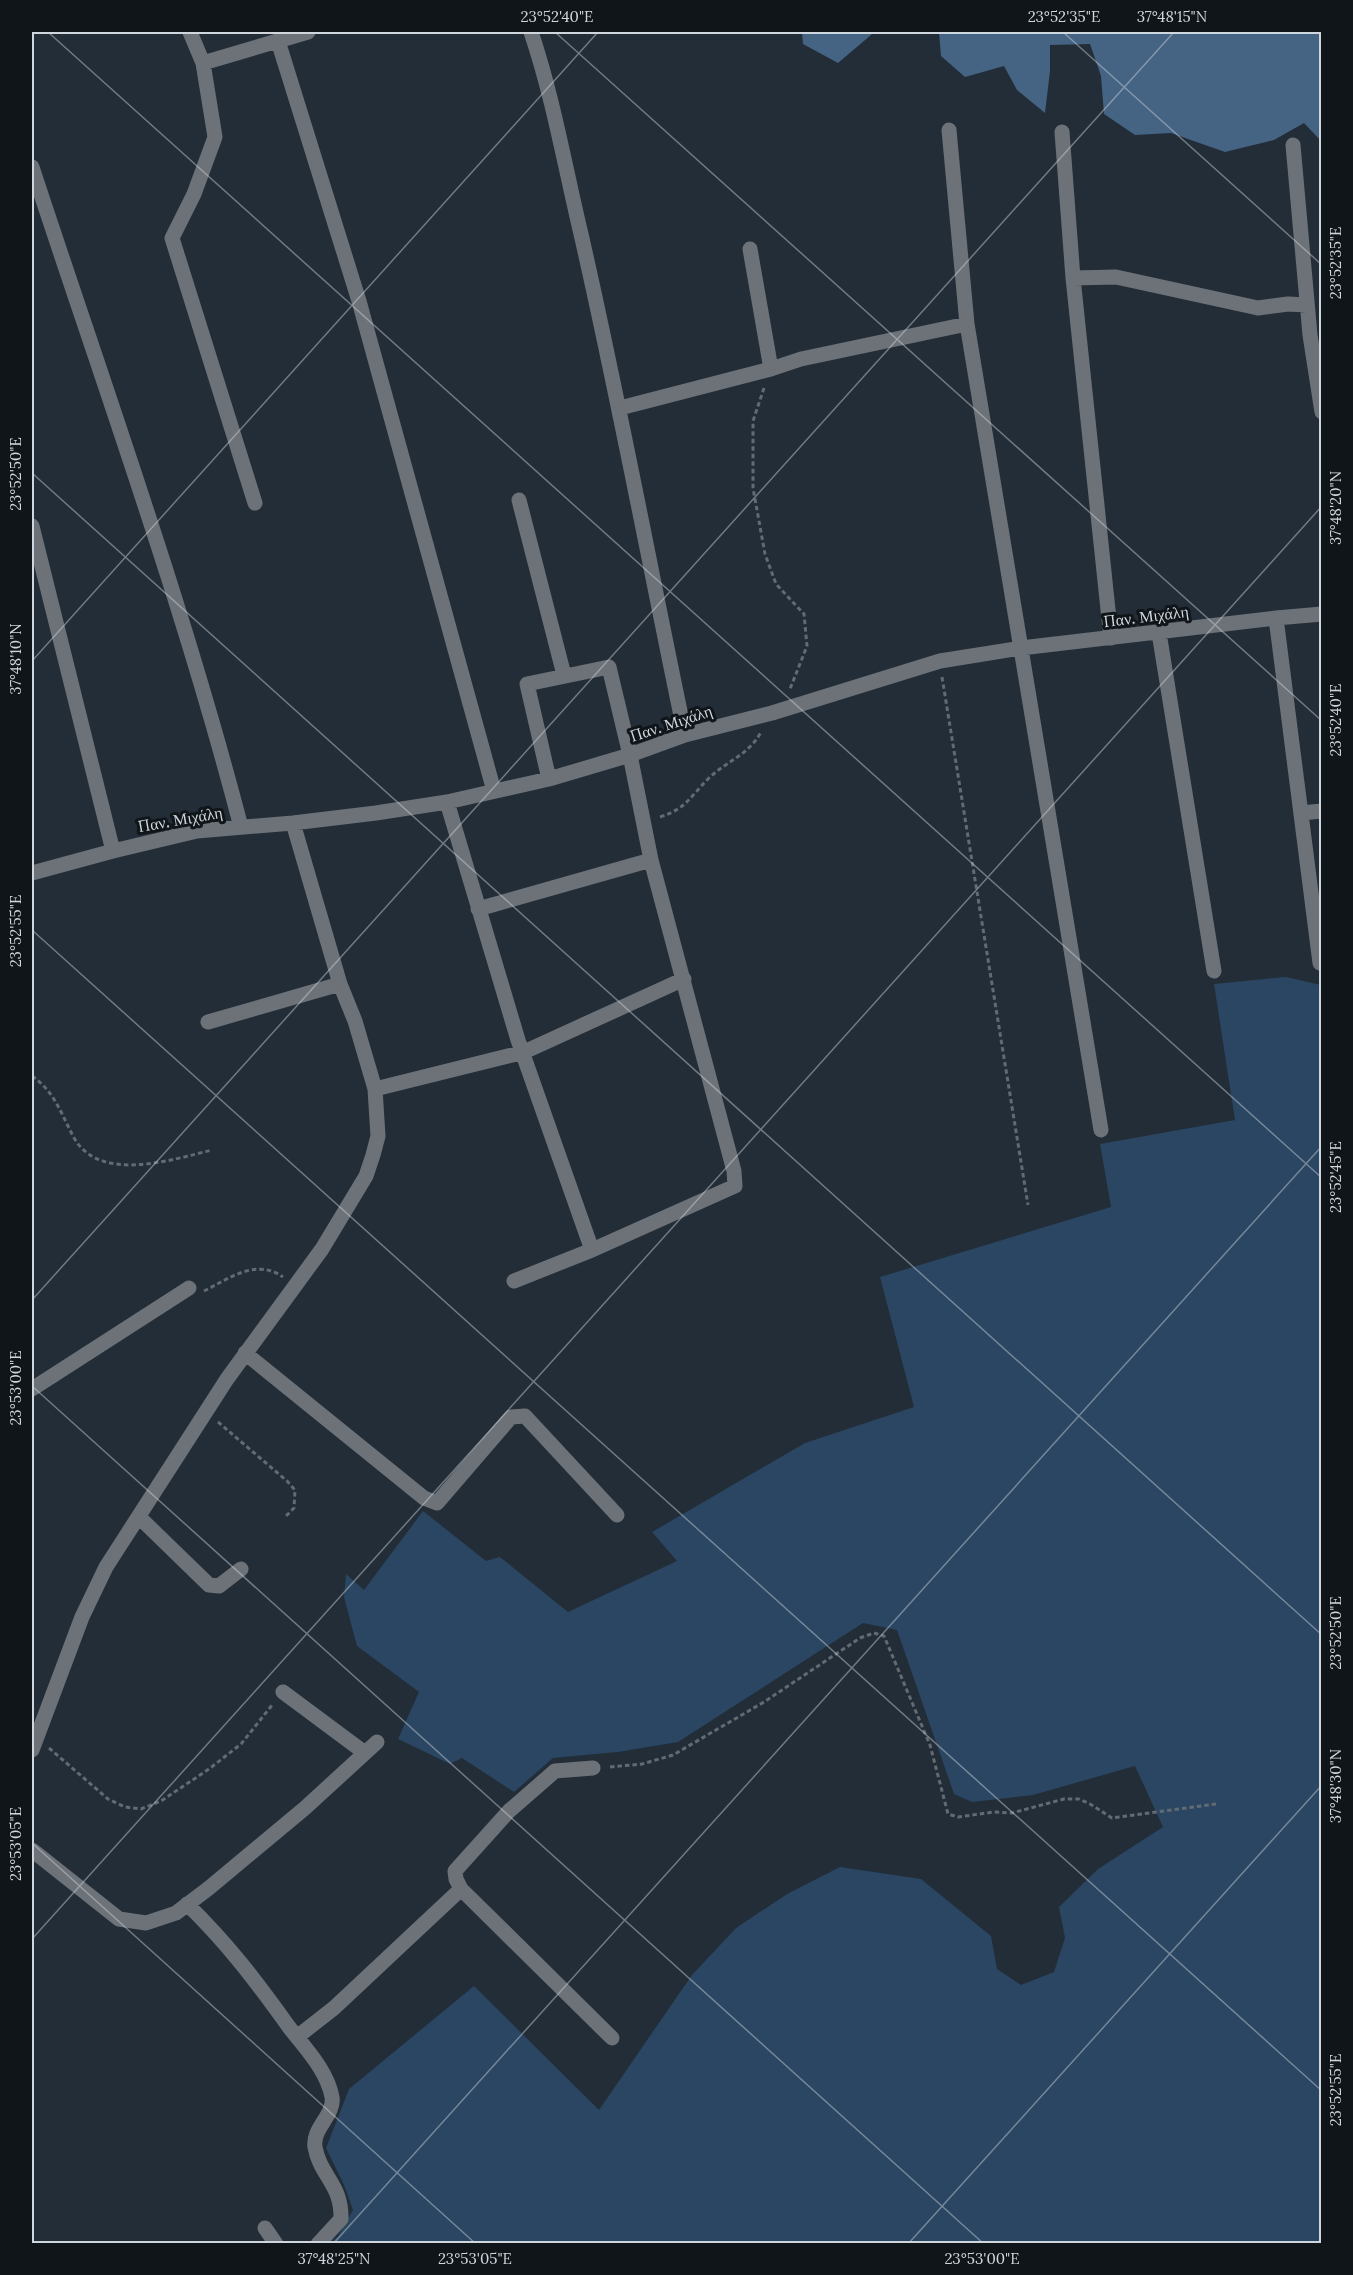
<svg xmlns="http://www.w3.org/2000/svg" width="1353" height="2275" font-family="Lora,serif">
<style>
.green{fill:#2a4662}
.forest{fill:#456383}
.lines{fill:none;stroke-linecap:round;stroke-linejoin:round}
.path{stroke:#626a73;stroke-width:3;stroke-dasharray:4.5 3;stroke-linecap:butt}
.minor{stroke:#6d7278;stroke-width:15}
.ticks{fill:none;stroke:#d0d6dd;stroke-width:1.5;stroke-opacity:0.45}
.labels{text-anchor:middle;stroke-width:6;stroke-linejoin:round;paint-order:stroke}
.street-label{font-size:16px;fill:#d0d6dd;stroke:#101519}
.neatline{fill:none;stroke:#d0d6dd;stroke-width:2}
.ticks-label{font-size:15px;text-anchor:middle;fill:#d0d6dd}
</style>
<rect width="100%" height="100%" fill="#232d37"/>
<!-- green -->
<path class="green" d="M1286 977 1321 985V2243H330L338 2236 353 2210 344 2185 326 2148 349 2089 474 1986 599 2110 692 1975 736 1928 787 1894 840 1867 921 1879 991 1936 997 1969 1021 1985 1054 1972 1065 1938 1059 1907 1098 1869 1163 1827 1135 1766 1033 1795 972 1802 954 1794 897 1630 863 1623 678 1742 618 1752 553 1758 514 1792 462 1758 450 1764 398 1739 419 1692 357 1646 344 1597 346 1574 364 1590 423 1511 486 1561 500 1557 568 1612 677 1561 652 1532 805 1443 914 1407 880 1277 1111 1207 1100 1144 1235 1120 1214 984Z"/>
<!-- forest -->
<path class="forest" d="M802 32H872L871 35 838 63 803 44Z
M939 32H1321V141L1304 123 1274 140 1225 152 1171 133 1135 135 1104 114 1101 76 1090 44 1050 45V71L1045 113 1017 90 1004 66 965 77 941 56Z"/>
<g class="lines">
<!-- path -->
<path class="path" d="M764 388 753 421V488L765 554 776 584 804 614 807 646 790 689
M942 677 1028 1205
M660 817C687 808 689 798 708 779 725 762 749 755 761 732
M32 1076C54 1091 61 1113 73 1136 98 1184 171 1160 212 1150
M204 1291C230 1278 256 1258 283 1277
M218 1422 287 1481 295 1490 294 1508 284 1518
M49 1748 108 1799 125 1807 141 1809 161 1801 209 1769 241 1744 273 1704
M610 1767 642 1764 673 1755 764 1702 860 1638 874 1633 884 1636 930 1745 948 1814 958 1817 994 1812 1012 1813 1064 1799H1079L1090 1804 1112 1818 1216 1804"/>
<!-- minor -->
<path class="minor" d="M190 32 203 63 308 32
M531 32C553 97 565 167 581 234 619 400 650 568 685 735
M278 41 359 301 494 791
M203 63 215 137 194 194 172 238 255 503
M949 130 967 324 1101 1130
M1062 132 1073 278 1111 638
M1293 145 1310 335 1322 412
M32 167C104 386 183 604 241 827
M750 249 771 369
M1073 278 1116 277 1258 308 1288 304 1307 305
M620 408 771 369 801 359 967 324
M519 500 564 675
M32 526 113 851
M1276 618 1320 963
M1159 633 1214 971
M447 802 518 1040 592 1250
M1301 813 1322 811
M32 873 113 851 197 831 293 823 376 813 447 802 549 779 630 755 685 735 772 713 940 661 1021 648 1276 618 1322 614
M478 909 651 860
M208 1022 340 984
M375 1089 524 1052 684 979
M514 1281 592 1250 735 1186 734 1171 651 860 630 755 609 667 527 684 549 779
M245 1353 424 1498 437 1503 511 1417 525 1416 617 1515
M32 1389 189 1288
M139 1517 209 1585 219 1586 241 1569
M283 1692 365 1753
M32 1750 82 1617 106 1567 227 1379 322 1249 366 1176 373 1155 378 1136 375 1089 355 1021 340 984 293 823
M32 1850 119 1919 146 1923 176 1913 209 1888 305 1808 377 1742
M461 1889 612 2038
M187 1904C228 1944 256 1981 289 2027 305 2048 327 2070 332 2097 335 2115 312 2128 315 2147 320 2176 342 2184 341 2219L318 2244
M297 2037 334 2008 461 1889 456 1879 455 1871 509 1811 555 1771 593 1768
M265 2228 276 2244"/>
</g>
<!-- ticks -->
<path class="ticks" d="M48 32 1322 1178M555 32 1322 721M1063 32 1322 265M32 473 1322 1635M32 661 598 32M32 930 1322 2091M32 1300 1174 32M32 1386 984 2244M32 1843 476 2244M32 1939 1322 506M333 2244 1322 1146M908 2244 1322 1785"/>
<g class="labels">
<!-- street labels -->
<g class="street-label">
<text transform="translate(1146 616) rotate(-7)" y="6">Παν. Μιχάλη</text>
<text transform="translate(671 723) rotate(-18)" y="6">Παν. Μιχάλη</text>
<text transform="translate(180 819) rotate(-10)" y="6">Παν. Μιχάλη</text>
</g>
</g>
<!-- border -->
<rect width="1353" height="2275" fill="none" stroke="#101519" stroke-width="66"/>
<rect x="33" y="33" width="1287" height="2209" class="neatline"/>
<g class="ticks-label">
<text x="557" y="22">23°52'40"E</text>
<text x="1064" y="22">23°52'35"E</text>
<text x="1172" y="22">37°48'15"N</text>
<text transform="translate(1336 263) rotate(-90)" y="5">23°52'35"E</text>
<text transform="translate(16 474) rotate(-90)" y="5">23°52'50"E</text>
<text transform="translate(1336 508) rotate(-90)" y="5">37°48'20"N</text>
<text transform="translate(16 659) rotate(-90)" y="5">37°48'10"N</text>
<text transform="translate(1336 720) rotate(-90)" y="5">23°52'40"E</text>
<text transform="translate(16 931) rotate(-90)" y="5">23°52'55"E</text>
<text transform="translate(1336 1177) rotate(-90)" y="5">23°52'45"E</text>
<text transform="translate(16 1388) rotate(-90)" y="5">23°53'00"E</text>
<text transform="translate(1336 1633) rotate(-90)" y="5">23°52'50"E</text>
<text transform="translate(1336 1786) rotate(-90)" y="5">37°48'30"N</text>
<text transform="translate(16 1844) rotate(-90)" y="5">23°53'05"E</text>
<text transform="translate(1336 2090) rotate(-90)" y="5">23°52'55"E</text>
<text x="334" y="2264">37°48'25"N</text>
<text x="475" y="2264">23°53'05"E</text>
<text x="982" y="2264">23°53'00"E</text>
</g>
</svg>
